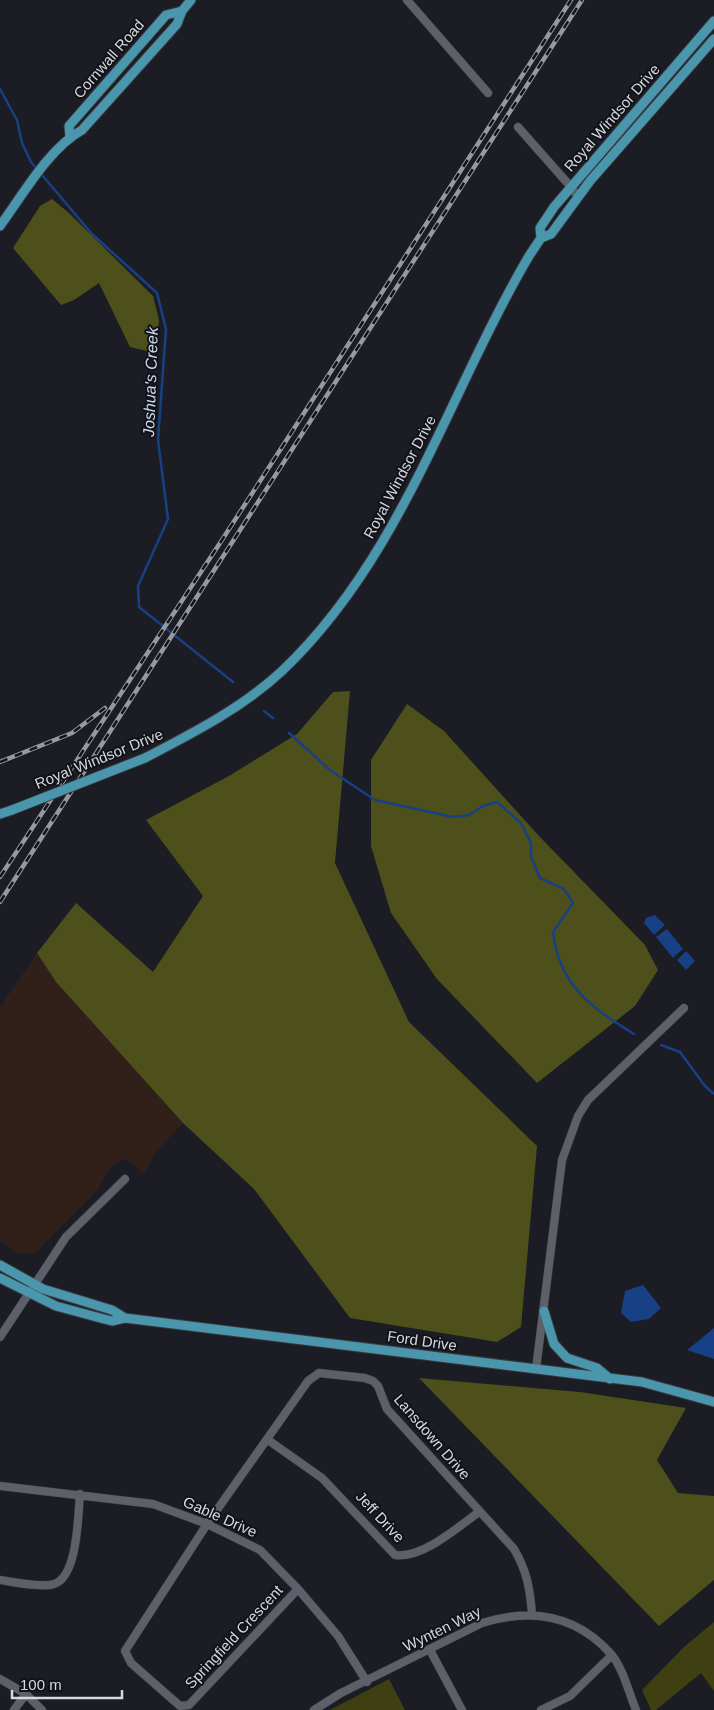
<svg xmlns="http://www.w3.org/2000/svg" width="714" height="1710" font-family="Helvetica,sans-serif">
<style>
.education{fill:#311f1a}
.green{fill:#3e4012}
.forest{fill:#4e501b}
.water{fill:#184084}
.lines{fill:none;stroke-linecap:round;stroke-linejoin:round}
.stream{stroke:#184084;stroke-width:2.5}
.minor-casing{stroke:#38393f;stroke-width:9}
.major-casing{stroke:#38393f;stroke-width:11}
.minor{stroke:#5d6069;stroke-width:8}
.major{stroke:#4996ad;stroke-width:9}
.rail-casing{stroke:#98999f;stroke-width:4.5}
.rail{stroke:#12131a;stroke-width:2.5;stroke-dasharray:8;stroke-linecap:butt}
.major-bridge-casing{stroke:#38393f;stroke-width:11;stroke-linecap:butt}
.major-bridge{stroke:#4996ad;stroke-width:9}
.labels{text-anchor:middle;stroke-width:4;stroke-linejoin:round;paint-order:stroke}
.street-label{font-size:15px;fill:#d6d8dd;stroke:#12131a}
.water-label{font-size:16px;font-style:italic;fill:#cfdbef;stroke:#12131a}
</style>
<rect width="100%" height="100%" fill="#1b1c24"/>
<!-- education -->
<path class="education" d="M37 953 56 982 183 1123 156 1152 144 1174 126 1159 112 1165 97 1191 35 1253H18L0 1241V1007Z"/>
<!-- green -->
<path class="green" d="M714 1622V1691L701 1673 656 1710H651L642 1690 684 1647Z
M389 1679 405 1710H330Z"/>
<!-- forest -->
<path class="forest" d="M52 199 69 213 153 296 159 320 156 353 130 347 99 283 74 300 61 305 13 248 40 206Z
M350 691 335 863 409 1022 537 1146 521 1327 497 1342 350 1318 254 1189 183 1123 56 982 37 953 76 903 153 972 203 896 146 820 229 776 297 734 333 692Z
M407 704 444 731 539 836 645 945 658 970 635 1006 537 1083 437 979 391 913 371 846V760Z
M419 1378 580 1392 686 1408 657 1460 678 1493 714 1496V1580L659 1626Z"/>
<!-- water -->
<path class="water" d="M655 915 665 925 654 935 644 923 646 918Z
M667 929 683 949 673 958 656 937Z
M686 951 695 961 686 970 677 960Z
M643 1285 661 1308 649 1319 631 1322 621 1313 625 1291Z
M714 1328V1359L687 1350Z"/>
<g class="lines">
<!-- stream -->
<path class="stream" d="M0 89 17 120 22 143 31 162 92 234 157 293 166 329 158 440 168 519 138 586 139 607 233 682
M264 711 273 718
M289 733 330 770 375 800 453 817 469 815 483 806 497 802 521 823 531 843V857L540 878 564 889 573 903 553 932C559 986 592 1008 634 1034
M661 1045 680 1052 705 1086 714 1094"/>
<!-- minor casing -->
<g class="minor-casing">
<path id="minor" d="M407 0 488 93
M518 127 571 187 578 197
M0 1337 66 1237 125 1179
M536 1369 562 1160 578 1116 588 1100 684 1008
M268 1440 322 1478 395 1555C422 1559 458 1527 479 1512
M0 1486 153 1504 207 1524 260 1550 298 1589 338 1636 367 1682
M0 1580C14 1582 42 1588 54 1584 78 1577 78 1514 80 1494
M298 1589 189 1705 180 1706 131 1663 125 1651 207 1524 308 1381 319 1373 365 1378 373 1381 378 1386 387 1409 514 1549C527 1571 530 1589 532 1614
M430 1650 462 1710
M0 1679 26 1694 42 1710
M14 1710 26 1694
M314 1710 341 1693 482 1623C531 1608 576 1615 611 1654 623 1668 629 1693 636 1710
M541 1710 570 1696 612 1655"/>
</g>
<!-- major casing -->
<g class="major-casing">
<path id="major" d="M70 137 69 126 166 15 182 11
M0 226C22 196 49 148 82 130L177 24 182 11 191 0
M541 238 540 228 554 207 714 21
M145 758C193 733 242 708 282 671 402 557 447 396 529 256L541 238 551 234 590 181 714 39
M0 814 12 810
M0 1265 43 1289 112 1310 125 1318
M0 1278 56 1306 104 1319 112 1321 125 1318 642 1382 714 1402
M544 1311 554 1344 567 1358 597 1368 610 1379"/>
</g>
<!-- minor -->
<use href="#minor" class="minor"/>
<!-- major -->
<use href="#major" class="major"/>
<!-- rail casing -->
<g class="rail-casing">
<path id="rail" d="M0 762 72 733 105 708
M0 877 220 543 571 0
M0 902 582 0"/>
</g>
<!-- rail -->
<use href="#rail" class="rail"/>
<!-- major-bridge casing -->
<g class="major-bridge-casing">
<path id="major-bridge" d="M12 810 145 758"/>
</g>
<!-- major-bridge -->
<use href="#major-bridge" class="major-bridge"/>
</g>
<g class="labels">
<!-- street labels -->
<g class="street-label">
<text transform="translate(109 59) rotate(-49)" y="5">Cornwall Road</text>
<text transform="translate(612 118) rotate(-49)" y="5">Royal Windsor Drive</text>
<text transform="translate(400 477) rotate(-62)" y="5">Royal Windsor Drive</text>
<text transform="translate(99 759) rotate(-22)" y="5">Royal Windsor Drive</text>
<text transform="translate(422 1341) rotate(8)" y="5">Ford Drive</text>
<text transform="translate(432 1437) rotate(49)" y="5">Lansdown Drive</text>
<text transform="translate(220 1517) rotate(24)" y="5">Gable Drive</text>
<text transform="translate(380 1517) rotate(47)" y="5">Jeff Drive</text>
<text transform="translate(442 1629) rotate(-26)" y="5">Wynten Way</text>
<text transform="translate(234 1637) rotate(-47)" y="5">Springfield Crescent</text>
</g>
<!-- water labels -->
<g class="water-label">
<text transform="translate(150 382) rotate(-88)" y="6">Joshua's Creek</text>
</g>
</g>
<!-- scale -->
<path d="M12 1690v8h110v-8" fill="none" stroke="#d6d8dd" stroke-width="2.5"/>
<text x="20" y="1690" font-size="15" fill="#d6d8dd" stroke="#12131a" stroke-width="4" paint-order="stroke">100 m</text>
</svg>
